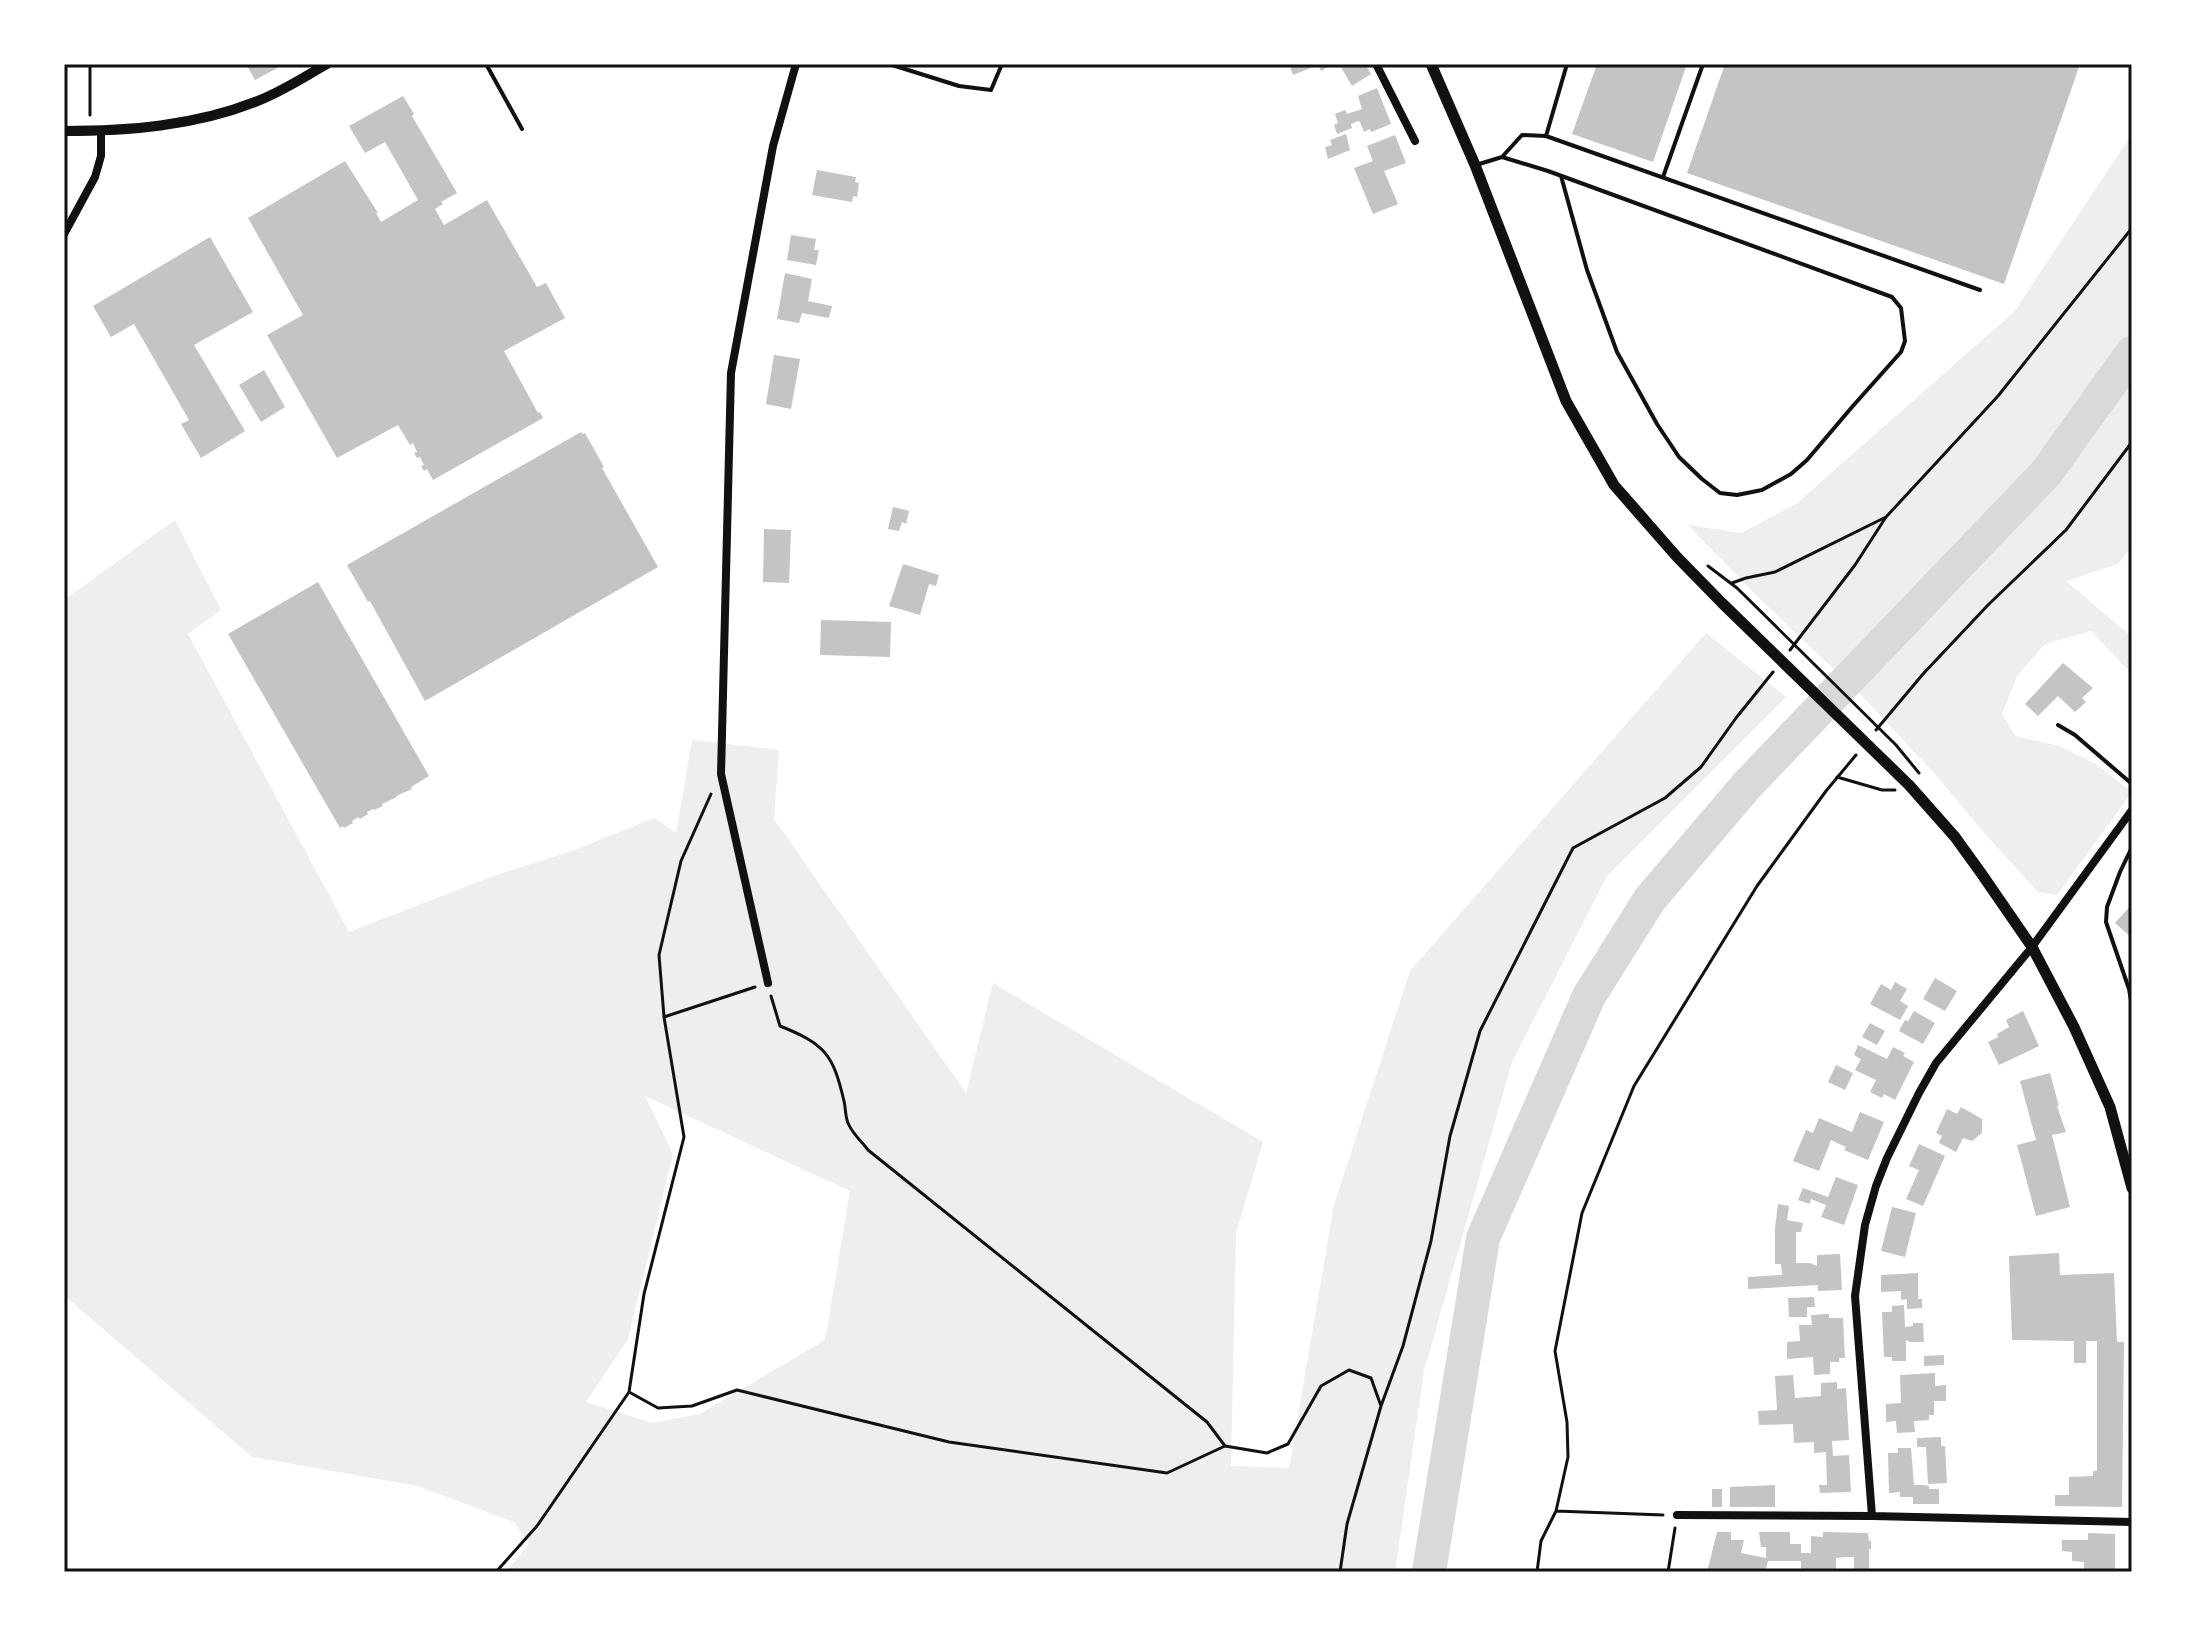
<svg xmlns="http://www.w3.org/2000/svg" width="2196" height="1636" font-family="'Golos Text',sans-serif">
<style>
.green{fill:#eee;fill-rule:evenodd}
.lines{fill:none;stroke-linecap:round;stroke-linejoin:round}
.river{stroke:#d9d9d9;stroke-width:34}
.building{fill:#c4c4c4}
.path{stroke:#111;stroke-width:3}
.service{stroke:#111;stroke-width:4}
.minor{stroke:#111;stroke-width:8}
.tertiary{stroke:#111;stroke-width:10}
.secondary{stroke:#111;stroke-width:11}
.neatline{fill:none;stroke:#111;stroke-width:3}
</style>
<rect width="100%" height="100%" fill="#fff"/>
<!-- green -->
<path class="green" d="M2132 134V546L2118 564 2066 581 2132 637V674L2091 631 2045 644 2017 676 2002 714 2015 736 2059 746 2094 763 2132 792 2057 895 2038 892 1987 836 1935 774 1862 696 1761 600 1688 525 1741 533 1796 504 2015 311Z
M175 520 221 610 188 634 349 932 496 875 575 850 654 818 676 833 692 740 779 750 774 819 966 1093 993 983 1263 1142 1236 1233 1231 1466 1289 1468 1334 1205 1410 971 1706 633 1786 697 1607 876 1512 1062 1424 1371 1395 1572H506L529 1544 514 1522 418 1486 252 1457 66 1297 64 1292V600ZM645 1096 850 1191 825 1340 700 1414 652 1423 586 1402 628 1339 673 1154Z"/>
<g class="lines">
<!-- river -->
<path class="river" d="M1429 1572 1483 1238 1589 996 1650 899 1748 784 2046 473 2132 353"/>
</g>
<!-- building -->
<path class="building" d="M246 64H278L279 67 255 80Z
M1289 64H1333L1321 71 1318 65 1293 75Z
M1339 64H1365L1371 74 1352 86Z
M1597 64H1687L1653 162 1572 134Z
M1725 64H2080L2004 284 1687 173Z
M1377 88 1391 124 1371 132 1370 129 1364 132 1360 122 1358 121 1351 124 1352 128 1337 134 1334 125 1338 123 1335 114 1345 110 1347 114 1362 109 1358 96Z
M403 96 414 114 412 116 457 193 441 202 443 204 435 209 444 225 487 200 537 287 546 283 565 318 504 351 538 413 540 412 543 418 433 480 427 469 424 471 421 466 424 465 420 457 417 458 414 453 417 452 413 443 410 445 398 425 337 458 267 335 303 315 248 218 345 161 378 213H376L381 222 418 200 385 142 365 153 349 126Z
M1346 134 1350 150 1328 159 1325 147 1332 145 1330 140Z
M1395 135 1406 163 1384 171 1398 204 1373 214 1354 168 1373 161 1367 146Z
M817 170 856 177 855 182 859 183 857 197 853 196 852 202 812 195Z
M791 235 816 239 814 250H819L816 265 787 260Z
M210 237 253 312 194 345 245 431 201 458 181 424 189 420 134 324 111 337 93 306Z
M785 273 812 279 808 301 832 306 829 318 802 313 799 323 777 319Z
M774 355 800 359 791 409 766 404Z
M264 370 285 407 261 422 239 385Z
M581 432 583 434 585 433 604 467 602 468 658 567 425 701 370 601 368 602 347 565Z
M893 507 909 511 906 524 902 522 899 531 888 529Z
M764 529 791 530 789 583 763 582Z
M903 564 939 575 936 586 929 584 920 615 889 606Z
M318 582 429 776 411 787 412 789 396 796 397 797 382 804 383 806 374 810 373 809 367 812 368 814 360 819 358 817 352 821 353 823 344 828 343 826 340 828 228 634Z
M821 620 891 622 890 657 820 655Z
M2063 663 2093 688 2082 698 2086 702 2075 712 2058 696 2038 716 2025 704Z
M2132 904V938L2115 923Z
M1935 978 1957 991 1945 1011 1923 999Z
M1895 982 1907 989 1900 1001 1908 1006 1900 1020 1870 1004 1881 984 1891 990Z
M1914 1011 1935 1023 1923 1044 1899 1031 1905 1020 1908 1021Z
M2023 1011 2039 1046 1999 1065 1988 1042 1998 1037 1997 1034 2009 1027 2006 1020Z
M1870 1023 1885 1031 1877 1045 1862 1037Z
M1858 1045 1887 1059 1893 1047 1905 1053 1903 1056 1914 1062 1895 1100 1884 1094 1882 1098 1870 1092 1876 1080 1855 1070 1861 1059 1854 1055Z
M1836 1065 1853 1073 1845 1090 1828 1082Z
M2050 1073 2058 1103 2059 1106H2057L2066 1132 2052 1135 2070 1207 2036 1216 2017 1145 2036 1140 2020 1081Z
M1961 1107 1982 1119V1133L1972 1141 1963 1138 1956 1152 1939 1143 1942 1136 1936 1133 1947 1109 1957 1114Z
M1860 1112 1884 1122 1868 1160 1844 1150 1846 1147 1831 1140 1819 1171 1793 1161 1806 1130 1813 1133 1819 1118 1852 1132Z
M1919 1144 1945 1156 1923 1206 1906 1199 1919 1170 1909 1166Z
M1836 1177 1858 1185 1844 1225 1821 1217 1826 1205 1811 1199 1810 1204 1798 1200 1803 1188 1828 1197Z
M1778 1204 1789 1206 1787 1220 1803 1223 1801 1232H1796V1263H1810L1817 1266V1255L1840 1254 1842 1290 1818 1291V1285L1748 1289V1277L1782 1275 1781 1264H1775V1228Z
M1892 1207 1916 1213 1905 1257 1881 1251Z
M2059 1253 2060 1275 2114 1273 2117 1342H2124L2122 1507 2055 1506V1495H2069V1477L2093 1476V1471H2097V1341H2086V1363H2074V1341L2012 1340 2009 1256Z
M1918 1273V1299H1922V1308L1907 1309V1299L1901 1300V1291L1881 1292V1275Z
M1814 1297 1815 1307H1807V1317H1789L1788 1298Z
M1904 1305 1905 1327 1913 1326V1323H1923L1924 1342H1910L1906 1340V1361H1892V1357H1884L1882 1312H1892V1306Z
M1829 1314V1318H1843L1845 1358H1839V1362H1830V1374L1814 1375 1813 1357 1787 1359V1342L1800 1341 1799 1325H1812L1811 1315Z
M1944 1355V1365L1924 1366V1356Z
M1935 1373V1386L1946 1385V1401H1934V1415H1929V1420L1914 1421 1915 1432 1897 1433 1896 1421 1886 1422V1404L1901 1403 1900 1375Z
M1793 1375 1795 1398 1821 1396V1383L1837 1382V1389L1846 1388 1849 1440 1832 1441 1833 1456 1849 1455 1851 1492 1820 1493 1819 1485H1827L1826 1452 1814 1453V1442L1794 1443 1793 1424 1759 1425 1758 1411 1777 1410 1775 1376Z
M1941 1437V1446H1945L1947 1483 1928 1484 1926 1447H1917V1438Z
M1898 1448H1911L1914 1485H1925L1929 1486V1489H1939V1504H1913V1497H1900V1492L1889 1493 1888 1453H1898Z
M1775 1485V1507H1730V1487Z
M1712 1489H1722V1507H1712Z
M1717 1532H1731V1540H1744L1741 1553 1766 1558V1547H1761L1759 1532H1790V1544H1801V1553H1811V1536L1823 1537V1532L1868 1533 1869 1541H1871V1549H1869V1572H1854V1557H1846L1836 1558V1572H1801V1561H1768L1765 1572H1707Z
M2088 1533 2115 1534V1572H2084V1562L2072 1561V1552L2062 1551V1540H2088Z"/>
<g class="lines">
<!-- path -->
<path class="path" d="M90 115V64
M1708 566 1737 588 1896 745 1919 773
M1732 583 1746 578 1775 572 1886 517
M1790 650 1855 565 1886 517 1998 396 2132 228
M1876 730 1923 674 1988 605 2066 530 2132 442
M1837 777 1882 790H1895
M755 987 664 1017 684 1137 644 1294 629 1392 658 1408 692 1406 737 1390 949 1442 1167 1473 1225 1446 1267 1453 1288 1444 1321 1386 1349 1370 1371 1378 1381 1406
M771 996 780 1026C825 1044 833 1054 844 1101 846 1109 845 1119 849 1125 853 1134 862 1142 868 1150L1207 1422 1225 1446
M664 1017 659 955 681 861 711 794
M1556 1511 1663 1515
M496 1572 537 1526 629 1392
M1340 1572 1347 1524 1381 1406 1403 1346 1431 1241 1450 1136 1480 1031 1573 848 1665 798 1701 767 1736 718 1773 672
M1537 1572 1541 1541 1556 1511 1568 1457 1567 1422 1555 1351 1582 1213 1634 1086 1757 886 1826 791 1856 755
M1668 1572 1675 1528"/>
<!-- service -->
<path class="service" d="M486 64 522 129
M889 64 959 86 991 90 1002 64
M1546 136 1567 64
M1502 157 1522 135 1546 136 1980 290
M1476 165 1502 157 1548 171 1892 297 1901 308 1905 341 1901 352 1852 407 1807 460 1791 474 1762 490 1737 495 1720 493 1702 479 1679 457 1657 424 1617 352 1587 270 1561 176
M1663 177 1703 64
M2058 725 2075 735 2132 784
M2132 847 2120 872 2107 907 2106 922 2129 989 2132 1006"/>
<!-- minor -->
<path class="minor" d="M1376 64 1415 141
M64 234 95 177 101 156V131
M2132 810 2032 947 1936 1063 1919 1093 1887 1158 1876 1186 1865 1225 1855 1296 1872 1516 2132 1522
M768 983 721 774 731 373 773 146 796 64
M1677 1515 1872 1516"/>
<!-- tertiary -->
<path class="tertiary" d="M64 131C128 131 194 126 255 102 280 93 304 77 327 64"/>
<!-- secondary -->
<path class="secondary" d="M1431 64 1475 165 1566 401 1614 485 1677 557 1722 603 1909 785 1955 837 1981 873 2032 947 2074 1027 2110 1107 2132 1188"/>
</g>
<!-- border -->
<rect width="2196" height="1636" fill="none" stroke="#ffffff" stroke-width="132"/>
<rect x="66" y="66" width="2064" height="1504" class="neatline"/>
</svg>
